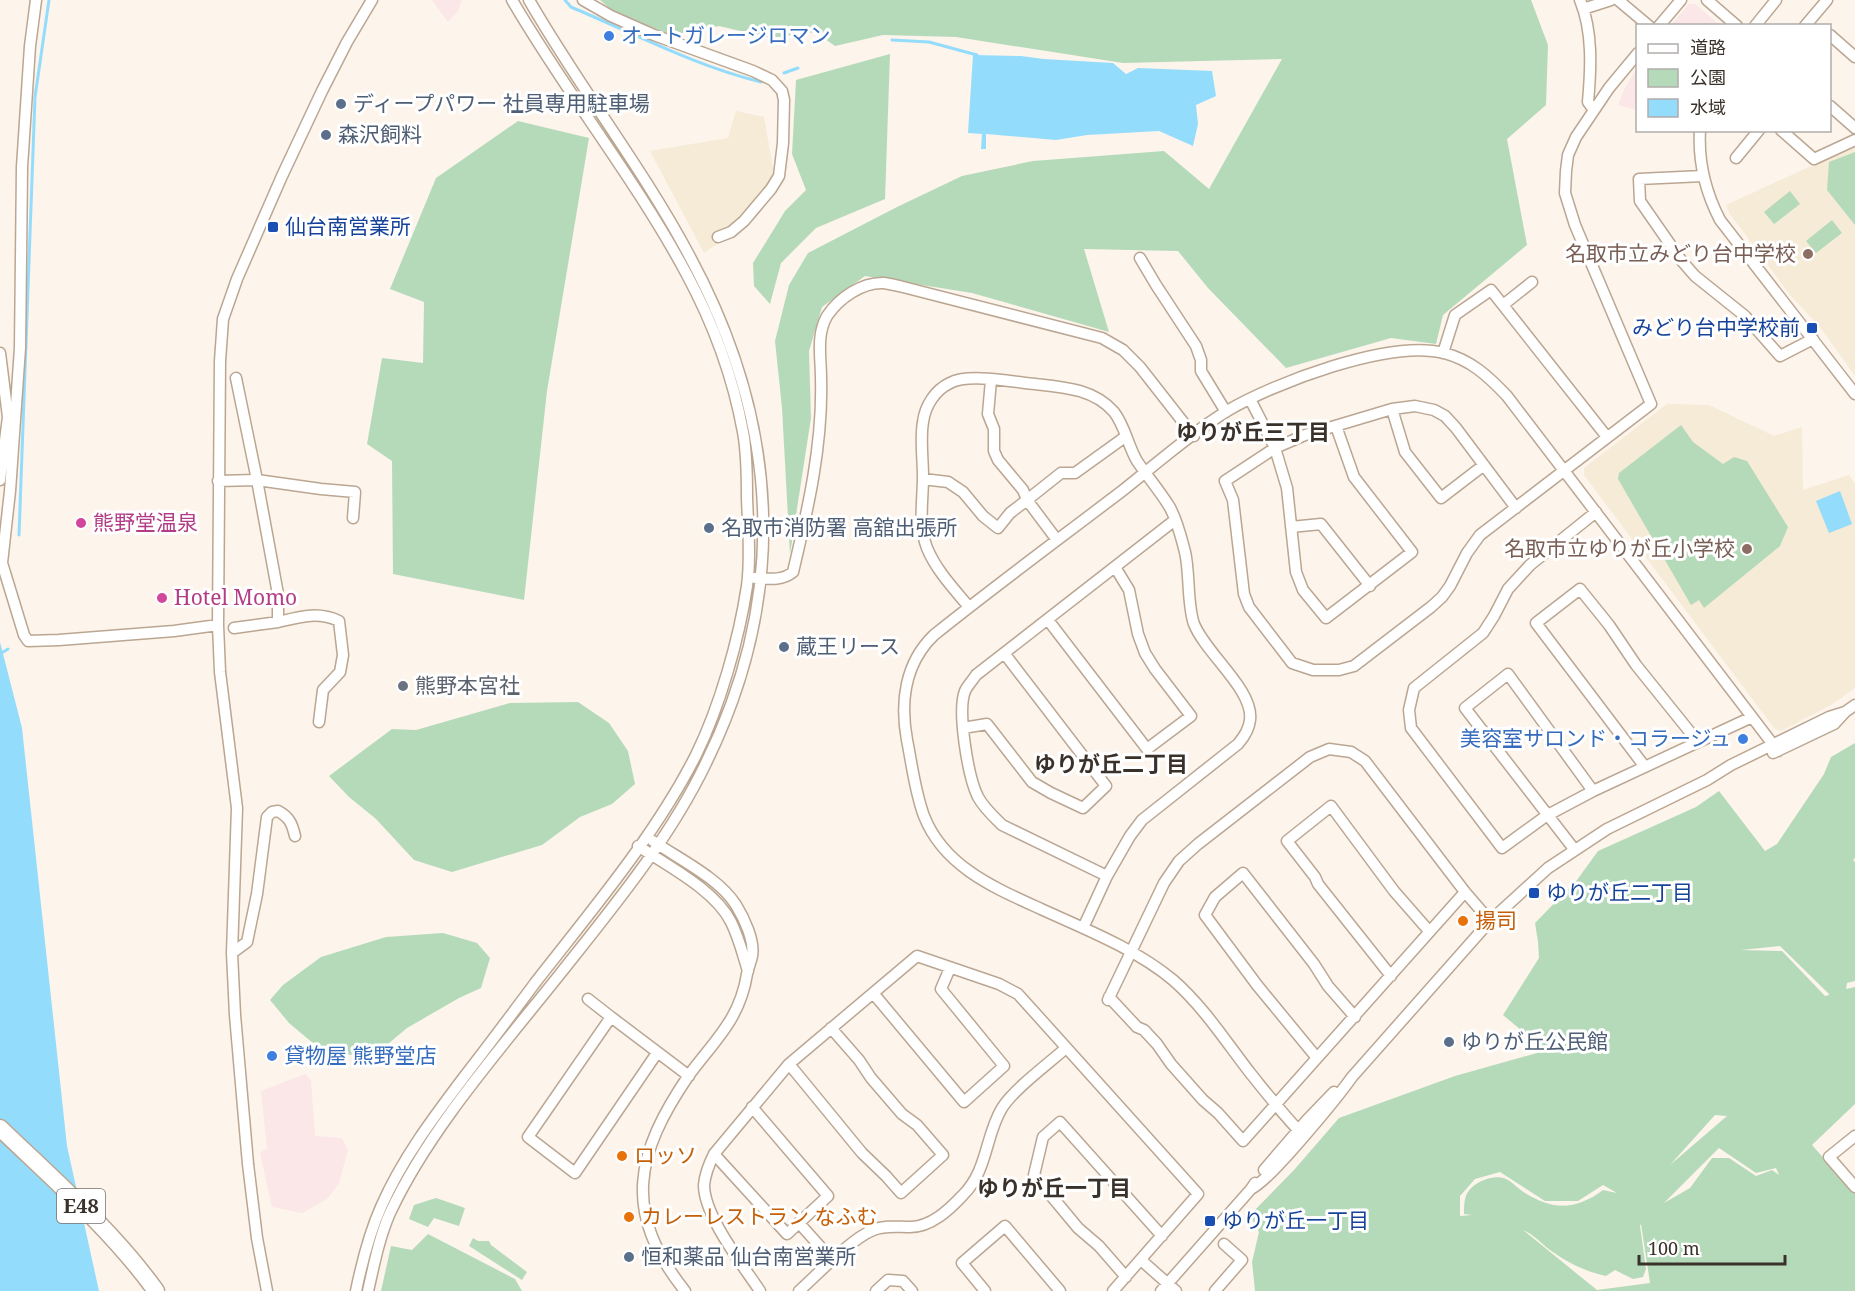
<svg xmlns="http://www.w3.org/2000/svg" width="1855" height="1291" font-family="'Noto Serif','Noto Sans JP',serif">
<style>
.commercial{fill:#fbe6e8}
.education{fill:#f5ebd6}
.green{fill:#b5daba;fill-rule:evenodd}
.water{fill:#93dcfc}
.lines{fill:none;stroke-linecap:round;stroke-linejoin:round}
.stream{stroke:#93dcfc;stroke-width:3}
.minor-casing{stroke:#bba692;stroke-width:13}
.highway-casing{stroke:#bba692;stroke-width:19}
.minor{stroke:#fff;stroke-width:10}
.highway{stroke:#fff;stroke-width:16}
.shop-dot{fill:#3f7fe0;stroke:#fff;stroke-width:2}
.service-dot{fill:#5c6f8a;stroke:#fff;stroke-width:2}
.transit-dot{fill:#1a4fb4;stroke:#fff;stroke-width:2}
.education-dot{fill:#8d6e63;stroke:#fff;stroke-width:2}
.hotel-dot{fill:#d1479c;stroke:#fff;stroke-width:2}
.worship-dot{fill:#6b7280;stroke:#fff;stroke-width:2}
.food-dot{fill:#e8710a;stroke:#fff;stroke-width:2}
.labels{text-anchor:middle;stroke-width:6;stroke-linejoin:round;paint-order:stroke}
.shield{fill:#fff;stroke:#75706a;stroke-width:1.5}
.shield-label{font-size:20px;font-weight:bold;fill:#3a322a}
.shop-label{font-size:21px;fill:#366cbe;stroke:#fff;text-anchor:start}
.service-label{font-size:21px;fill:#4e5e75;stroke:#fff;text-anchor:start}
.transit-label{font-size:21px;fill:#164399;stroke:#fff;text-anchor:start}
.education-label{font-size:21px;fill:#785e54;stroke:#fff;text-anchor:end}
.hotel-label{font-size:21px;fill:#b23c85;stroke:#fff;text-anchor:start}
.worship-label{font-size:21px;fill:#5b616d;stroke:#fff;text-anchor:start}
.food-label{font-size:21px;fill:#c56008;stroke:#fff;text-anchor:start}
.neighbourhood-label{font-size:22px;font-weight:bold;fill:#3a322a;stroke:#fff}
</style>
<rect width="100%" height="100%" fill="#fdf4ec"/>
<!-- commercial -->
<path class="commercial" d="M432 0H462L458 11 448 22Z
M1689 4H1695L1720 25H1671Z
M1637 68V110L1618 105 1624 90Z
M305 1074 311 1080 315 1136 342 1138 348 1150 339 1183 327 1199 302 1213 272 1207 260 1153 267 1148 261 1091Z"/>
<!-- education -->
<path class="education" d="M736 111 764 117 774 174 742 226 704 253 650 151 728 138Z
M1855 146V376L1820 327 1790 295 1730 214 1726 205Z
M1667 404 1709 405 1774 436 1802 427 1803 490 1849 475 1855 484V688L1831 705 1781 731 1775 729 1584 475V468Z"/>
<!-- green -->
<path class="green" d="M600 0H1531L1548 45 1546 105 1507 139 1527 245 1443 315 1436 344 1391 338 1286 368 1208 288 1178 251 1084 249 1109 332 972 293 865 276 822 307 809 351 811 418 790 554 782 408 775 341 789 285 808 253 897 207 962 176 1033 161 1164 151 1209 189 1282 59 1123 63 956 37 883 35 835 46 815 32 771 38 719 26 672 35 615 13Z
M890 54 885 199 816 228 781 263 770 304 754 286 753 263 785 211 806 190 792 154 796 80Z
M518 121 589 138 547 391 524 600 393 574 392 461 367 444 382 358 423 363 424 302 390 289 436 178Z
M1855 152V225L1827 190 1829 162Z
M1790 191 1800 204 1774 224 1764 212Z
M1832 220 1842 233 1816 253 1806 241Z
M1681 425 1693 442 1723 464 1734 457 1747 461 1788 527 1780 546 1704 608 1699 600 1691 605 1618 479 1619 473Z
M578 702 609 723 628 751 635 784 612 804 580 817 542 845 452 872 414 860 376 819 349 797 329 776 392 729 416 730 510 703Z
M1855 743V858L1853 860 1855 862V981L1847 983 1846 989 1855 987V1104L1812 1145 1855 1194V1291H1255L1252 1262 1259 1232 1250 1215 1294 1170 1339 1118 1455 1076 1537 1053 1541 1047 1503 1015 1539 958 1538 942 1535 923 1577 880 1598 851 1696 807 1719 791 1765 851 1777 844 1824 774 1831 757ZM1780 946 1829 994V995L1825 996 1782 951 1741 950ZM1715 1115 1727 1116 1670 1165ZM1719 1148 1756 1173 1776 1168 1779 1175 1772 1170 1756 1176 1729 1158H1712L1690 1188 1664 1203ZM1500 1172 1545 1201H1578L1603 1185 1617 1193 1603 1190C1576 1210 1554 1211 1525 1193 1518 1189 1513 1182 1506 1179 1494 1173 1470 1183 1466 1196 1464 1201 1464 1209 1464 1214L1472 1215 1460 1216V1196L1475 1179ZM1641 1224 1650 1283 1597 1290 1523 1230C1533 1234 1541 1243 1550 1250 1568 1263 1584 1271 1606 1276L1615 1270 1633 1279 1643 1277 1646 1269 1640 1226Z
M443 933 477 943 490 958 481 988 459 998 407 1028 376 1054 338 1055 320 1049 289 1023 270 1000 283 985 321 957 386 937Z
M436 1198 465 1208 459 1226 434 1218 428 1227 409 1219 414 1205Z
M428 1234 515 1279 522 1291H381L391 1246 412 1250Z
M473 1238 478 1241H489L491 1245 527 1272 522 1280 469 1246Z"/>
<!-- water -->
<path class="water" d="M973 55 1021 56 1044 59 1113 63 1126 74 1138 68 1212 71 1216 96 1196 105 1198 124 1193 146 1159 131 1087 135 1056 140 986 134V149H981L982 134 968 133Z
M1840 491 1852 524 1829 533 1816 501Z
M0 642 22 728 67 1146 99 1291H0Z"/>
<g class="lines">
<!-- stream -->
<path class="stream" d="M565 0 571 7C633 33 695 66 761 82
M892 40 929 42 977 55
M784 73 798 68
M19 535 35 97 49 0
M0 654 8 649"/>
<!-- minor casing -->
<g class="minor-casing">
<path id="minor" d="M36 0 30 46 22 167 20 348 10 491 2 563 24 635 28 641 59 640 174 631 218 625
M583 0 611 16 654 35 753 71 772 80 782 91 784 100 783 143 779 176 771 189 744 221 731 232 718 237
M1580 0C1593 31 1591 69 1588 102L1594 110
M1618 0 1649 26
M1707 0 1737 26
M1583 9 1611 0
M1659 26 1681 0
M1755 26 1776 0
M1805 26 1827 0
M1830 35 1855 57
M1830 106 1855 128
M1700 130C1698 163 1705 191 1720 220L1855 394
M1781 130 1814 159 1855 140
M1736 158 1759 130
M1703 176 1639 179 1640 201 1681 260 1695 276 1745 316 1780 356 1813 339
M1140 258 1156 285 1196 346 1201 360V371L1226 412
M1503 305 1532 282
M0 353 8 417 0 480
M1443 353 1455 315 1491 290 1607 437
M991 380 988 414 994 429V451L998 460 1023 490 1027 500 1061 473H1075L1125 437
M1250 399 1275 448 1287 488 1296 572 1303 590 1326 618 1412 552 1354 477 1336 426
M1392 409 1405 452 1441 498 1484 465
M923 479 948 482 963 492 983 516 998 528 1010 513 1027 500 1057 540
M218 481 257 480 236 378
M1516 508 1456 428 1445 416 1434 410 1415 406 1392 409 1305 435 1275 448 1225 481 1233 500 1244 594 1249 607 1292 663 1313 670H1339L1354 666 1431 607 1442 597 1450 586 1467 553 1480 535 1651 404 1575 225 1565 193 1566 171 1568 155 1576 137 1609 88 1638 53
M1596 512 1530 565 1508 589 1494 616 1483 633 1414 688 1409 710 1411 728 1502 848 1546 816 1593 791 1752 717
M1291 527 1321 524 1370 586
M755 578C769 579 782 581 793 572 808 509 823 444 821 378 821 358 816 335 827 316 839 298 862 282 884 283 891 284 899 286 907 288L1102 338 1123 350 1140 367 1194 436
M969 607C954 589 936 570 927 548 918 525 923 500 923 477 923 459 920 439 923 422 925 406 935 390 950 383 968 373 1014 382 1035 384 1064 387 1094 389 1114 412 1125 426 1128 446 1137 461 1147 476 1159 490 1169 506 1177 519 1181 537 1185 552 1190 573 1187 605 1194 624 1206 654 1254 690 1250 720 1249 730 1244 737 1238 744L1142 820 1130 836 1107 876 1083 928
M1048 620 1147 749 1191 716 1155 669 1145 653 1138 634 1129 590 1115 567
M278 622C299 617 318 611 339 621L343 655 340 672 323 690 319 722
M234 628 278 622V594L257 480 321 489 355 492 353 518
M963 728 987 724 1032 782 1051 793 1083 808 1106 786 1004 653
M1773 753 1834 724 1845 712 1855 705
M1645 767 1536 623 1580 589 1609 625 1636 665 1698 742
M653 841C679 859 719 878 736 905 744 918 755 941 752 956 751 962 748 968 747 974 740 1019 715 1040 689 1075 635 1154 622 1212 685 1291
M638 846C668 866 715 890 731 922 739 938 743 955 748 971
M1574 849 1465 708 1508 674 1593 791
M1107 876 1002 825C993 816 984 808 978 797 968 777 957 711 965 691 967 686 973 680 976 675L1175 520
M232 953 247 942 257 894 267 817 272 812 278 811C289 817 292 823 295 836
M1391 976 1318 884 1315 877 1287 841 1331 806 1394 891 1429 931
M873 993 964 1102 1004 1066 941 989 950 968
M1109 997 1137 1027 1144 1030 1157 1044 1171 1064 1203 1100 1218 1113 1243 1141 1465 892
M588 999 611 1017
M1108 1000 1164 883 1179 861 1198 844 1310 757 1329 749 1351 752 1365 761 1465 892 1490 921
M657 1053 575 1173 528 1137 611 1017 689 1076
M1317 1058 1257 985 1205 915 1215 897 1243 873 1314 964 1328 986 1355 1017
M789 1064 862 1153 886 1176 901 1193 943 1155 917 1125 902 1114 871 1078 859 1060 831 1028
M1304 1136C1285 1117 1268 1095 1251 1074 1226 1042 1204 1007 1173 980 1136 949 1085 929 1041 909 995 888 944 867 924 816 915 792 912 765 907 740 900 702 905 663 934 635 995 586 1059 539 1122 491 1156 464 1190 434 1227 411 1274 383 1390 339 1444 353 1471 360 1488 376 1507 396L1778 751
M1855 1136 1829 1157 1855 1187
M714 1154 787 1234 828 1196 752 1107
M1264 1170 1307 1120 1334 1092
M1251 1189C1265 1181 1275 1168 1286 1157 1309 1131 1332 1105 1352 1077L1490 921 1548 868 1607 829 1707 780 1731 765 1829 717 1845 712
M799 1223 833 1261
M1141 1260 1176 1291
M1126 1277 1099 1246 1078 1228 1034 1175 1043 1137 1060 1122 1162 1236
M267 1291 257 1238 248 1164 235 1015 232 953 237 808 220 672 218 625 220 361 223 319 237 279 282 176 322 91 347 42 372 0
M356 1291C362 1262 369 1234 381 1207 402 1159 433 1118 464 1077 488 1046 512 1014 535 983 591 911 655 836 696 755 720 706 739 639 747 586 751 557 748 527 747 498 747 476 747 453 743 432 733 377 712 321 686 273 635 178 566 93 512 0
M368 1291C374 1265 379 1238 390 1213 429 1129 502 1047 560 974 613 907 669 840 706 763 790 592 779 421 689 255 642 167 579 87 529 0
M760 1291C742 1264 704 1216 704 1185 705 1174 709 1164 714 1154L789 1064 917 956 999 984 1018 994 1198 1194 1113 1291
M799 1291C818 1274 851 1239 873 1230 885 1225 897 1227 910 1227 931 1227 949 1210 963 1195 988 1170 985 1136 1002 1108 1014 1089 1048 1064 1066 1048
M876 1291 888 1280 903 1281 912 1291
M985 1291 962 1263 1005 1226 1060 1291
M1161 1291 1251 1189 1255 1183
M1215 1291 1242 1260 1224 1244"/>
</g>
<!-- highway casing -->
<g class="highway-casing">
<path id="highway" d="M0 1128C54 1180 112 1230 156 1291"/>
</g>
<!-- minor -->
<use href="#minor" class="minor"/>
<!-- highway -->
<use href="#highway" class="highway"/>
</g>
<!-- markers -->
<g class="shop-dot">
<circle cx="609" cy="36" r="6"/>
<circle cx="1743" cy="739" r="6"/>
<circle cx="272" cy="1056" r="6"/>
</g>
<g class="service-dot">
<circle cx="341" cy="104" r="6"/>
<circle cx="326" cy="135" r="6"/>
<circle cx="709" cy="528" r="6"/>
<circle cx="784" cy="647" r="6"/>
<circle cx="1449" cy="1042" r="6"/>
<circle cx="629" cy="1257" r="6"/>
</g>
<g class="transit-dot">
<rect x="267" y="221" width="12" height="12" rx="3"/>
<rect x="1806" y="322" width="12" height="12" rx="3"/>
<rect x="1528" y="887" width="12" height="12" rx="3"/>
<rect x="1204" y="1215" width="12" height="12" rx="3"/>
</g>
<g class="education-dot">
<circle cx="1808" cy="254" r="6"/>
<circle cx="1747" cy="549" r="6"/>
</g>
<g class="hotel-dot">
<circle cx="81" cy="523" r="6"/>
<circle cx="162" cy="598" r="6"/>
</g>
<circle class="worship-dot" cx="403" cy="686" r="6"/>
<g class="food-dot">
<circle cx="1463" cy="921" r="6"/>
<circle cx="622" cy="1156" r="6"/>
<circle cx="629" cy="1217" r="6"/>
</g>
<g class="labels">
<!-- shield labels -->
<rect class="shield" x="57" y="1189" width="48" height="34" rx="4.5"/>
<g class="shield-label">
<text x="81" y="1213">E48</text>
</g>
<!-- shop labels -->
<g class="shop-label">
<text x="621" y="43">オートガレージロマン</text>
<text x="1731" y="746" text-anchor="end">美容室サロンド・コラージュ</text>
<text x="284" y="1063">貸物屋 熊野堂店</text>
</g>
<!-- service labels -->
<g class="service-label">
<text x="353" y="111">ディープパワー 社員専用駐車場</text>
<text x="338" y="142">森沢飼料</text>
<text x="721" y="535">名取市消防署 高舘出張所</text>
<text x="796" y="654">蔵王リース</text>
<text x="1461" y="1049">ゆりが丘公民館</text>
<text x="641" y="1264">恒和薬品 仙台南営業所</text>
</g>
<!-- transit labels -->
<g class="transit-label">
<text x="285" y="234">仙台南営業所</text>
<text x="1800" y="335" text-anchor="end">みどり台中学校前</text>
<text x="1546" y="900">ゆりが丘二丁目</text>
<text x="1222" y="1228">ゆりが丘一丁目</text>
</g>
<!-- education labels -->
<g class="education-label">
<text x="1796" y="261">名取市立みどり台中学校</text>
<text x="1735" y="556">名取市立ゆりが丘小学校</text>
</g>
<!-- hotel labels -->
<g class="hotel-label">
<text x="93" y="530">熊野堂温泉</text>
<text x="174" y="605">Hotel Momo</text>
</g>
<!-- worship labels -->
<g class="worship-label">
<text x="415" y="693">熊野本宮社</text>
</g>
<!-- food labels -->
<g class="food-label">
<text x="1475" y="928">揚司</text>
<text x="634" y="1163">ロッソ</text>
<text x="641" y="1224">カレーレストラン なふむ</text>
</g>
<!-- neighbourhood labels -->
<g class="neighbourhood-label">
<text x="1253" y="440">ゆりが丘三丁目</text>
<text x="1111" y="772">ゆりが丘二丁目</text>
<text x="1054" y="1196">ゆりが丘一丁目</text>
</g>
</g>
<!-- legend -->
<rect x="1636" y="24" width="195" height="108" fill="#ffffff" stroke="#b0adaa" stroke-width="1.5"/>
<rect x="1648" y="44" width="30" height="9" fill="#ffffff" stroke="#b0adaa" stroke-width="1.5"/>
<text x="1690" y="54" font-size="18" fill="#3a322a">道路</text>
<rect x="1648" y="69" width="30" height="18" fill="#b5daba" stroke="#b0adaa" stroke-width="1.5"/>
<text x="1690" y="84" font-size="18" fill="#3a322a">公園</text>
<rect x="1648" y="99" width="30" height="18" fill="#93dcfc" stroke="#b0adaa" stroke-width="1.5"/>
<text x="1690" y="114" font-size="18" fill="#3a322a">水域</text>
<!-- scale -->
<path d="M1639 1255v9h146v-9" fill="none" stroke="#3a322a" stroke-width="3"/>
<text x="1648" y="1255" font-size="18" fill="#3a322a" stroke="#ffffff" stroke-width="4.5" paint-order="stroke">100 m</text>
</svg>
